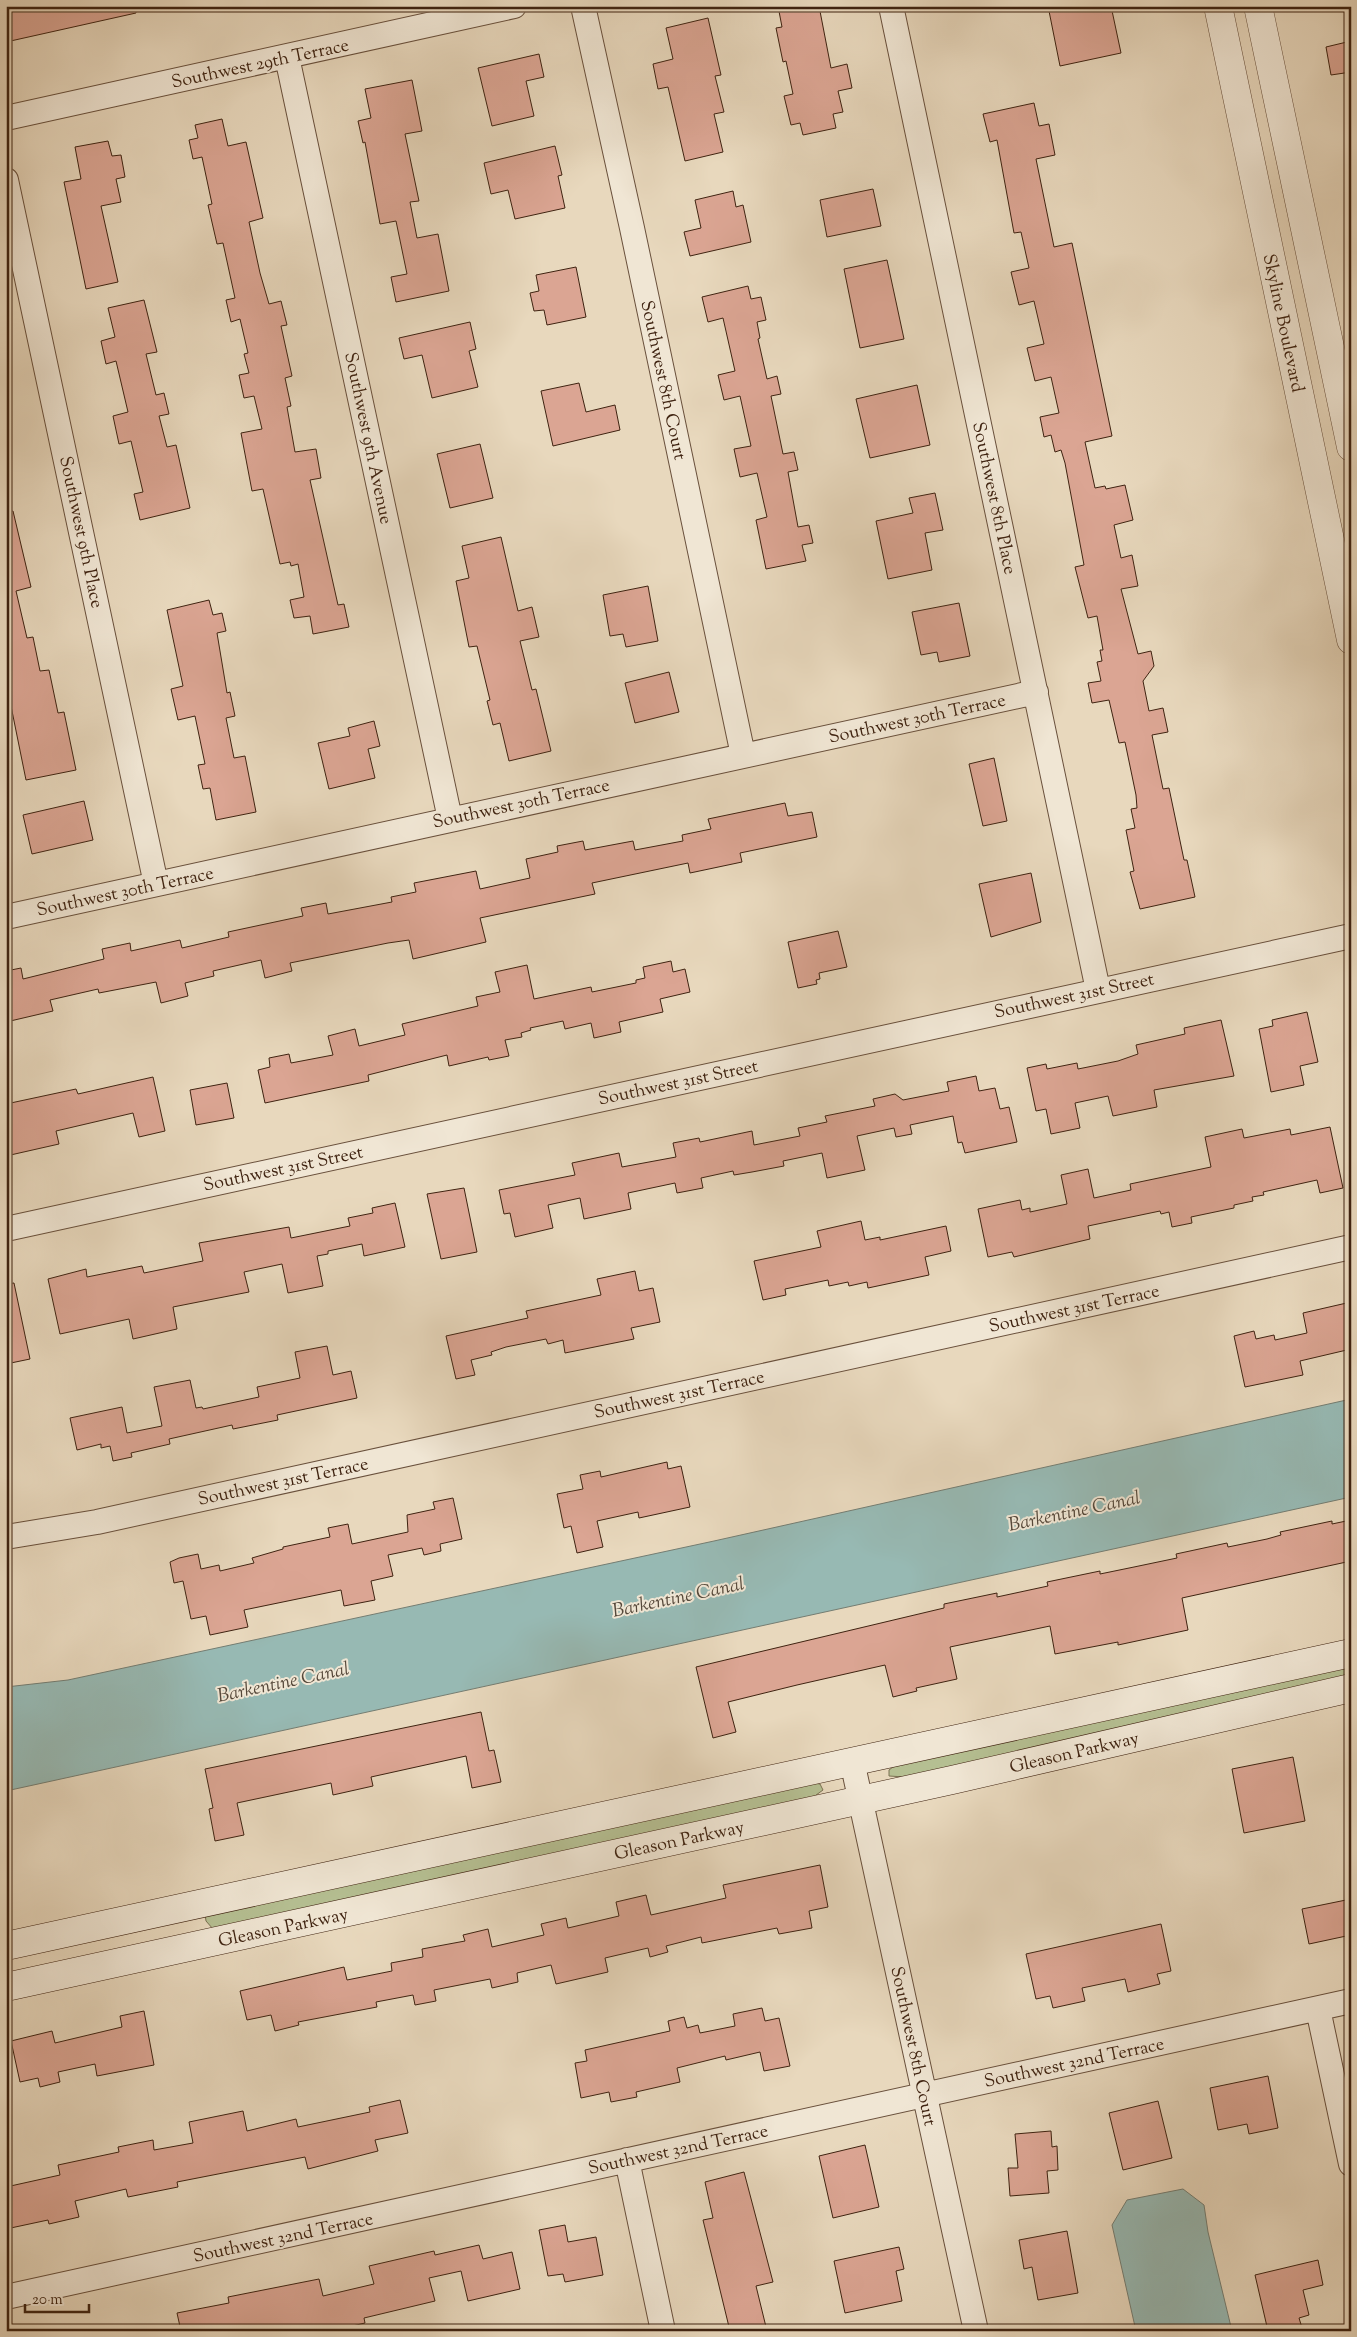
<svg xmlns="http://www.w3.org/2000/svg" width="1357" height="2337" font-family="'Sorts Mill Goudy',serif">
<style>
.green{fill:#b5bf92;stroke:#7a7152}
.water{fill:#97b9b3;stroke:#747d72}
.building{fill:#dba593;stroke:#3f2311}
.lines{fill:none;stroke-linecap:round;stroke-linejoin:round}
.minor-casing{stroke:#69503c;stroke-width:26}
.tertiary-casing{stroke:#69503c;stroke-width:29}
.secondary-casing{stroke:#3f2311;stroke-width:29}
.minor{stroke:#f0e6d4;stroke-width:24}
.tertiary{stroke:#f0e6d4;stroke-width:28}
.secondary{stroke:#f0e6d4;stroke-width:28}
.labels{text-anchor:middle;stroke-width:4;stroke-linejoin:round;paint-order:stroke}
.street-label{font-size:18px;fill:#3f2311;stroke:#f0e6d4}
.water-label{font-size:19px;font-style:italic;fill:#55483a;stroke:#f0e6d4}
</style>
<rect width="100%" height="100%" fill="#e8d8bd"/>
<filter id="stains"><feTurbulence type="fractalNoise" baseFrequency=".004" numOctaves="4"/><feColorMatrix values="0 0 0 0 .2 0 0 0 0 .09 0 0 0 0 .02 0 0 0 .5 -.17"/></filter>
<radialGradient id="worn" r=".72"><stop offset=".6" stop-color="#630" stop-opacity="0"/><stop offset="1" stop-color="#630" stop-opacity=".3"/></radialGradient>
<!-- green -->
<path class="green" d="M1351 1663V1675L905 1777 889 1776V1770L897 1764Z
M813 1783 820 1784 823 1790 812 1798 213 1929 206 1921 205 1914Z"/>
<!-- water -->
<path class="water" d="M1351 1399V1497L6 1791V1687L68 1680 714 1541Z
M1183 2189 1204 2205 1208 2232 1232 2331H1136L1112 2225 1127 2200Z"/>
<!-- building -->
<path class="building" d="M6 6H136V13L6 42Z
M778 6H819L831 68 847 64 852 88 838 91 843 112 833 114 836 128 803 135 800 123 791 125 784 96 793 94 786 61 783 62 776 28 782 27Z
M1048 6H1111L1121 53 1060 66Z
M708 18 721 75 715 76 724 112 714 114 723 152 685 161 668 87 658 89 653 64 673 59 666 28Z
M1351 41V72L1331 75 1326 47Z
M539 54 544 77 526 81 534 116 492 126 478 68Z
M412 80 422 131 405 134 419 201 410 202 417 238 438 234 449 291 396 302 391 277 407 274 396 221 380 224 365 142 363 143 358 121 371 118 365 89Z
M1034 103 1039 126 1049 124 1055 155 1036 159 1054 247 1072 243 1112 436 1085 442 1095 488 1105 486 1106 489 1125 485 1133 520 1114 525 1121 558 1132 555 1138 586 1121 589 1138 654 1151 651 1154 666 1143 681 1149 711 1163 708 1168 732 1152 735 1163 789 1169 788 1184 860H1187L1195 897 1140 909 1130 872 1134 871 1126 830 1135 828 1131 809 1137 808 1136 795 1125 742 1119 743 1109 700 1092 703 1088 683 1101 681 1097 662 1102 661 1100 650H1103L1097 616 1088 618 1075 567 1084 565 1065 463 1061 450 1055 452 1051 435 1044 437 1040 417 1059 413 1051 377 1035 381 1027 348 1044 344 1034 301 1019 305 1011 272 1029 268 1021 232 1014 233 997 140 990 142 983 114Z
M222 119 228 146 246 142 263 218 249 222 260 273 269 304 281 301 287 325 281 326 292 376 285 378 291 406 287 407 295 452 316 449 321 478 310 480 338 605 344 604 349 627 313 634 310 616 294 618 290 600 304 597 298 564 291 566 290 562 280 564 263 489 252 491 241 433 262 429 254 396 244 398 239 375 249 373 244 354 248 353 240 319 231 322 226 300 235 298 223 243 217 244 208 205 212 204 202 157 193 159 189 140 198 138 195 125Z
M108 141 112 156 121 155 125 177 116 179 121 202 101 206 118 282 86 289 64 182 81 179 75 147Z
M555 146 562 175 558 176 565 208 515 219 508 190 491 194 484 163Z
M873 189 881 226 827 237 820 200Z
M733 191 736 207 743 205 751 242 690 256 684 232 701 228 695 200Z
M887 260 904 339 860 348 844 269Z
M576 267 586 317 547 325 544 310 534 311 530 293 539 291 536 275Z
M748 286 751 299 761 297 766 320 757 322 760 338 758 339 767 379 777 376 781 394 771 396 783 454 794 452 798 470 788 472 798 527 809 525 813 543 802 545 806 561 766 569 756 520 767 517 757 473 740 477 734 449 751 446 740 396 724 400 718 375 735 371 723 318 708 322 702 297Z
M144 300 157 352 146 354 156 395 164 393 169 414 159 416 167 447 176 445 190 508 140 520 134 494 143 492 131 441 119 444 113 416 128 412 116 361 106 364 101 341 115 337 108 308Z
M470 322 476 349 469 351 478 387 432 398 422 355 404 359 399 338Z
M579 383 586 412 615 405 620 430 553 446 541 391Z
M917 385 930 445 870 458 856 399Z
M480 444 493 498 450 508 437 454Z
M935 493 943 530 925 533 932 570 888 579 876 521 913 513 909 498Z
M13 511 31 587 16 591 27 638 33 637 40 671 49 670 58 713 64 712 76 770 26 780 11 706H6V512Z
M501 537 518 611 532 607 539 637 520 641 532 690 536 689 551 751 509 761 500 723 493 725 487 701 490 700 477 646 469 647 456 581 469 578 462 546Z
M648 586 658 641 626 647 623 634 610 636 603 595Z
M209 600 213 615 222 613 226 631 217 633 227 693 230 692 235 716 226 718 234 758 245 756 256 812 216 820 210 788 203 789 198 765 205 764 195 716 178 720 171 689 183 686 167 610Z
M959 603 970 656 939 662 937 652 921 655 912 612Z
M669 672 679 712 635 723 625 683Z
M374 721 380 746 368 749 375 778 329 789 318 743 350 736 348 728Z
M994 758 1007 821 983 826 969 764Z
M84 801 93 840 32 854 23 815Z
M785 803 788 816 812 812 817 837 740 853 742 862 690 873 688 863 592 883 595 894 480 918 486 942 413 959 409 940 388 943 290 963 292 971 265 978 261 960 213 971 214 976 185 983 188 996 161 1003 156 982 99 993 98 989 50 1000 53 1011 6 1022V971L21 968 23 979 104 959 102 949 130 943 131 951 180 940 182 948 229 937 228 932 303 916 301 908 326 903 328 914 392 902 391 897 416 892 414 883 476 871 480 889 530 878 526 859 558 852 557 846 583 841 585 850 633 841 635 850 683 841 682 835 711 829 708 819Z
M1031 873 1041 922 991 937 979 884Z
M838 931 847 967 819 973 820 979 816 980 817 984 798 988 788 942Z
M671 961 673 972 685 969 690 992 660 999 663 1012 619 1022 621 1032 594 1038 591 1023 565 1029 563 1021 530 1028 531 1030 521 1033 522 1037 505 1040 509 1056 489 1060 488 1057 449 1066 447 1055 368 1075 369 1081 265 1103 258 1070 270 1067 269 1058 289 1054 291 1063 333 1055 328 1036 355 1029 359 1046 405 1035 402 1024 478 1006 476 997 500 992 495 972 527 965 534 999 591 987 592 992 636 983V980L645 978 643 967Z
M1307 1012 1318 1062 1300 1066 1304 1085 1271 1092 1259 1029 1273 1026 1272 1020Z
M1221 1020 1234 1076 1154 1090 1157 1107 1113 1116 1108 1096 1075 1103 1080 1128 1051 1134 1046 1109 1036 1111 1027 1068 1046 1064 1047 1069 1077 1063 1078 1069 1118 1061 1138 1054 1136 1045 1185 1034 1184 1028Z
M976 1076 979 1091 995 1088 1000 1109 1009 1107 1017 1142 965 1153 962 1142 958 1143 953 1116 910 1125 912 1134 896 1137 894 1128 857 1136 865 1170 827 1178 822 1153 783 1161 784 1166 752 1172 734 1175 733 1171 701 1178 703 1188 677 1193 675 1183 628 1193 631 1209 584 1219 580 1198 548 1205 553 1228 515 1237 510 1213 504 1214 499 1190 575 1175 572 1163 619 1153 622 1167 676 1157 673 1143 699 1138 700 1142 752 1131 754 1145 800 1136 798 1128 827 1122 825 1116 875 1106 873 1099 895 1094 903 1100 949 1091 947 1082Z
M153 1077 165 1131 139 1137 133 1113 56 1131 59 1144 6 1156V1104L76 1089 78 1094Z
M227 1083 234 1118 196 1125 190 1090Z
M1330 1127 1343 1188 1320 1193 1317 1180 1263 1192 1264 1195 1252 1197 1253 1201 1234 1205V1208L1191 1217 1192 1223 1172 1227 1169 1212 1161 1214 1160 1211 1088 1226 1090 1239 1014 1257 1012 1252 988 1257 978 1209 1020 1200 1022 1210 1030 1208V1212L1067 1204 1061 1175 1088 1169 1094 1198 1131 1190 1130 1184 1211 1167 1205 1137 1242 1129 1244 1138 1290 1129 1291 1135Z
M464 1188 477 1252 441 1259 427 1194Z
M395 1203 405 1247 364 1256 362 1244 328 1251V1254L317 1256 323 1286 288 1293 282 1264 244 1272 249 1292 173 1307 177 1329 133 1339 129 1319 60 1334 48 1279 86 1269 87 1277 142 1266 144 1273 203 1261 199 1243 289 1227 291 1238 350 1226 348 1218 373 1213 372 1208Z
M861 1221 865 1240 880 1237V1240L946 1226 951 1251 925 1257 929 1275 868 1288 867 1282 849 1286 848 1282 829 1286 828 1280 785 1289 786 1295 763 1300 754 1261 821 1247 817 1231Z
M635 1271 639 1291 653 1288 660 1322 631 1328 634 1339 565 1353 563 1340 548 1344 546 1339 506 1347 491 1352 492 1355 471 1360 475 1375 456 1379 446 1336 528 1318 526 1311 601 1295 597 1279Z
M14 1283 30 1359 6 1364V1284Z
M1351 1302V1349L1300 1361 1303 1375 1245 1387 1234 1336 1254 1331 1256 1339 1274 1335 1275 1340 1307 1333 1303 1313Z
M327 1346 333 1375 351 1371 357 1398 277 1415 278 1420 233 1429 232 1425 169 1439 170 1444 131 1453 132 1457 113 1461 110 1446 101 1448V1444L77 1450 70 1418 122 1407 127 1433 162 1426 154 1387 190 1380 196 1408 202 1407 203 1409 259 1397 257 1387 300 1378 295 1352Z
M667 1462 668 1469 681 1466 690 1507 639 1518 638 1512 597 1521 603 1547 577 1553 571 1526 564 1528 557 1494 583 1489 580 1475 600 1471 601 1477Z
M453 1498 462 1539 440 1544 441 1551 424 1555 422 1548 388 1555 393 1576 371 1581 375 1600 344 1606 341 1590 244 1610 248 1627 210 1635 206 1616 191 1619 183 1581 174 1583 170 1562 179 1558 198 1554 201 1569 219 1565 220 1571 254 1563 252 1558 283 1549V1547L330 1537 328 1528 348 1524 352 1544 408 1532 407 1515 435 1509 433 1502Z
M1351 1520V1561L1182 1598 1188 1630 1118 1645V1642L1055 1654 1050 1626 950 1647 957 1679 916 1688 917 1691 893 1697 885 1665 797 1685 728 1702 736 1732 713 1738 696 1667 944 1608V1604L997 1593V1597L1048 1586 1047 1582 1100 1571V1574L1134 1567 1177 1558 1176 1554 1227 1543 1228 1547 1267 1539 1281 1535 1280 1532 1332 1521V1524Z
M481 1712 489 1751 494 1750 501 1782 472 1788 466 1756 371 1777 373 1786 333 1795 331 1783 237 1803 244 1835 215 1841 209 1809 213 1808 205 1769Z
M1293 1757 1305 1821 1244 1833 1232 1769Z
M820 1865 828 1907 809 1911 812 1928 779 1934 777 1928 702 1943 701 1937 666 1946 668 1952 650 1957 648 1948 605 1958 608 1972 556 1984 551 1965 517 1973 518 1982 492 1988 490 1979 434 1990 436 2001 415 2005 413 1995 376 2002 377 2007 298 2022 299 2025 275 2031 271 2015 247 2020 240 1991 344 1967 347 1980 392 1971 391 1963 423 1957 422 1949 465 1941 463 1935 488 1929 492 1947 544 1935 541 1924 566 1918 568 1928 619 1916 616 1902 646 1895 651 1915 726 1898 723 1885Z
M1346 1900 1348 1911H1351V1935L1309 1944 1302 1909Z
M1161 1924 1171 1971 1157 1974 1160 1984 1128 1992 1125 1979 1082 1988 1085 2001 1053 2008 1050 1996 1036 1999 1026 1954Z
M762 2008 765 2021 779 2018 790 2066 764 2071 760 2052 726 2060 725 2056 677 2068 680 2082 636 2092 637 2097 611 2102 609 2092 581 2098 575 2063 587 2061 585 2050 670 2031 668 2021 684 2017 687 2028 698 2025 700 2033 735 2026 733 2014Z
M144 2011 154 2065 97 2076 95 2064 58 2072 60 2082 40 2087 38 2078 20 2082 11 2041 52 2031 55 2043 122 2027 120 2016Z
M1268 2076 1278 2128 1249 2134 1247 2124 1218 2130 1210 2088Z
M400 2100 408 2133 375 2140 378 2151 308 2169 305 2157 177 2182 178 2187 128 2197 126 2189 75 2201 79 2217 49 2224 48 2220 6 2229V2187L60 2175 58 2165 119 2152 118 2147 153 2140 154 2150 193 2143 189 2122 243 2111 247 2131 296 2119 298 2127 370 2112 369 2107Z
M1158 2101 1172 2158 1123 2170 1109 2113Z
M1051 2131 1052 2147 1057 2146 1058 2170 1047 2171 1049 2193 1010 2196 1008 2168H1018L1015 2134Z
M865 2145 879 2207 833 2218 819 2156Z
M744 2172 773 2282 756 2286 767 2331H730L703 2220 713 2218 705 2182Z
M565 2225 568 2242 596 2237 603 2275 565 2282 563 2274 548 2276 539 2230Z
M1067 2231 1078 2293 1038 2300 1032 2267 1024 2269 1019 2240Z
M479 2245 483 2259 512 2252 520 2289 468 2301 461 2271 429 2278 435 2301 364 2318 365 2323 331 2331H181L177 2313 229 2303 228 2297 319 2279 323 2296 374 2284 369 2266 434 2251 435 2255Z
M899 2247 904 2269 896 2271 902 2301 845 2313 834 2261Z
M1318 2260 1323 2285 1303 2290 1309 2315 1299 2318 1303 2331H1268L1255 2275Z"/>
<g class="lines">
<!-- minor casing -->
<g class="minor-casing">
<path id="minor" d="M583 6 632 228 743 755
M891 6 1098 990
M287 57 450 819
M6 118 514 6
M6 180 156 884
M6 917 1036 692
M6 1229 1351 936
M6 1537 97 1522 1351 1247
M852 1761 976 2331
M1318 2009 1351 2164
M627 2160 663 2331
M6 2297 1351 2001"/>
</g>
<!-- tertiary casing -->
<g class="tertiary-casing">
<path id="tertiary" d="M1218 6 1351 640
M1258 6 1351 447"/>
</g>
<!-- secondary casing -->
<g class="secondary-casing">
<path id="secondary" d="M6 1946 1351 1653
M6 1987 952 1780 1351 1688"/>
</g>
<!-- minor -->
<use href="#minor" class="minor"/>
<!-- tertiary -->
<use href="#tertiary" class="tertiary"/>
<!-- secondary -->
<use href="#secondary" class="secondary"/>
</g>
<g class="labels">
<!-- street labels -->
<g class="street-label">
<text transform="translate(260 63) rotate(-12)" y="6">Southwest 29th Terrace</text>
<text transform="translate(1284 323) rotate(78)" y="6">Skyline Boulevard</text>
<text transform="translate(664 380) rotate(78)" y="6">Southwest 8th Court</text>
<text transform="translate(369 438) rotate(78)" y="6">Southwest 9th Avenue</text>
<text transform="translate(995 498) rotate(78)" y="6">Southwest 8th Place</text>
<text transform="translate(82 532) rotate(78)" y="6">Southwest 9th Place</text>
<text transform="translate(917 718) rotate(-12)" y="6">Southwest 30th Terrace</text>
<text transform="translate(521 803) rotate(-12)" y="6">Southwest 30th Terrace</text>
<text transform="translate(125 891) rotate(-12)" y="6">Southwest 30th Terrace</text>
<text transform="translate(1074 995) rotate(-12)" y="6">Southwest 31st Street</text>
<text transform="translate(678 1082) rotate(-12)" y="6">Southwest 31st Street</text>
<text transform="translate(283 1168) rotate(-12)" y="6">Southwest 31st Street</text>
<text transform="translate(1074 1308) rotate(-12)" y="6">Southwest 31st Terrace</text>
<text transform="translate(679 1394) rotate(-12)" y="6">Southwest 31st Terrace</text>
<text transform="translate(283 1481) rotate(-12)" y="6">Southwest 31st Terrace</text>
<text transform="translate(1074 1752) rotate(-13)" y="6">Gleason Parkway</text>
<text transform="translate(679 1840) rotate(-12)" y="6">Gleason Parkway</text>
<text transform="translate(283 1927) rotate(-12)" y="6">Gleason Parkway</text>
<text transform="translate(914 2046) rotate(78)" y="6">Southwest 8th Court</text>
<text transform="translate(1074 2062) rotate(-12)" y="6">Southwest 32nd Terrace</text>
<text transform="translate(678 2149) rotate(-12)" y="6">Southwest 32nd Terrace</text>
<text transform="translate(283 2237) rotate(-12)" y="6">Southwest 32nd Terrace</text>
</g>
<!-- water labels -->
<g class="water-label">
<text transform="translate(1074 1510) rotate(-12)" y="7">Barkentine Canal</text>
<text transform="translate(678 1596) rotate(-12)" y="7">Barkentine Canal</text>
<text transform="translate(283 1681) rotate(-12)" y="7">Barkentine Canal</text>
</g>
</g>
<!-- margin -->
<rect width="1357" height="2337" fill="none" stroke="#e8d8bd" stroke-width="25"/>
<rect x="8" y="8" width="1342" height="2322" fill="none" stroke="#3f2311" stroke-width="2.5"/>
<rect x="12" y="12" width="1332" height="2312" fill="none" stroke="#3f2311"/>
<!-- scale -->
<path d="M25 2304v8h64v-8" fill="none" stroke="#3f2311" stroke-width="2.5"/>
<text x="32" y="2304" font-size="15" fill="#3f2311" stroke="#f0e6d4" stroke-width="4" paint-order="stroke">20 m</text>
<rect width="100%" height="100%" filter="url(#stains)"/>
<rect width="100%" height="100%" fill="url(#worn)"/>
</svg>
